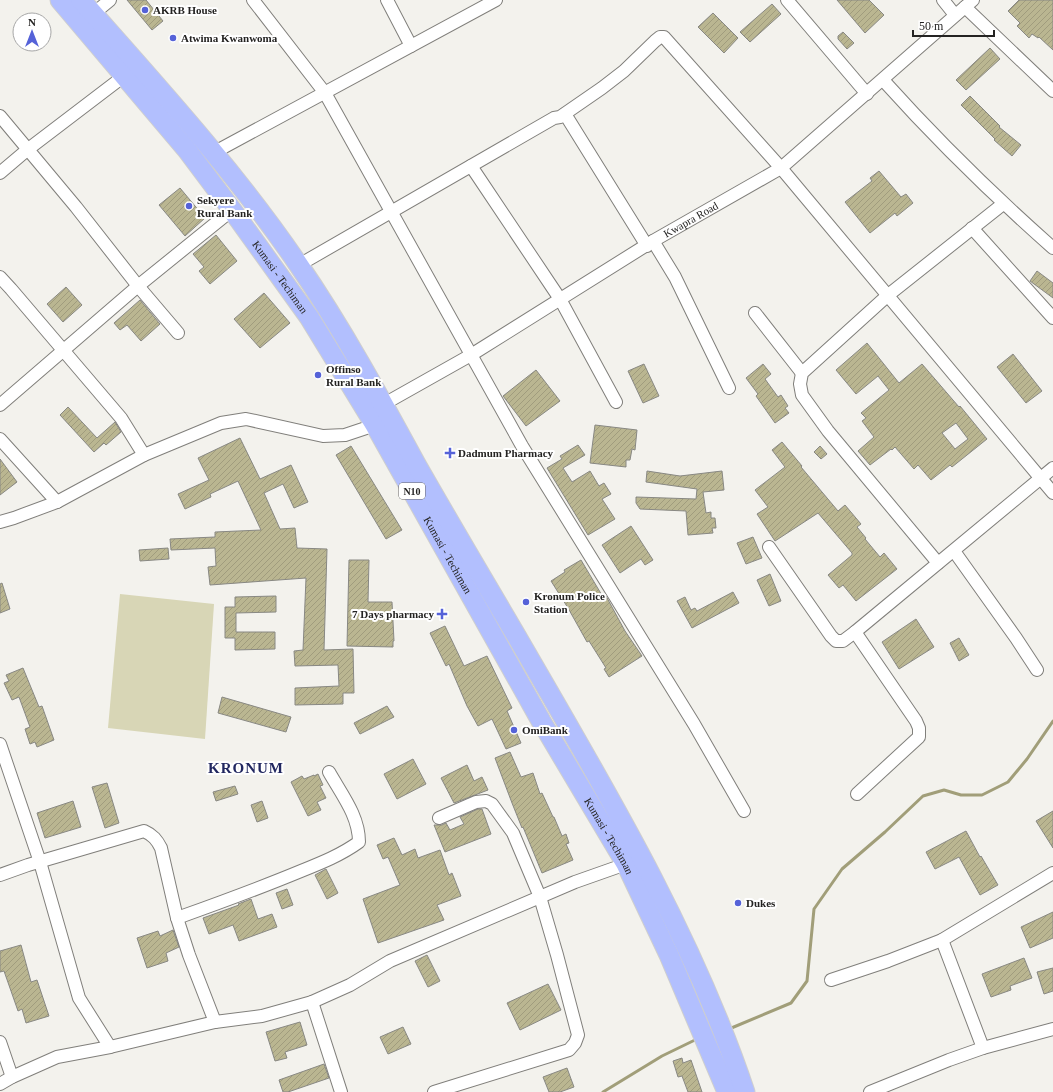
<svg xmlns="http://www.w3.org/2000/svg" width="1053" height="1092" font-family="Georgia,serif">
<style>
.park{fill:#d8d6b6}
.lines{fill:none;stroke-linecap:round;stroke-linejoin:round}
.stream{stroke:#a19e79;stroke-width:3}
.building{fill:url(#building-hatch);stroke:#888883;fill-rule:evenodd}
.minor-casing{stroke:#807f7b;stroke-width:14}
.trunk-casing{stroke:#cfcfce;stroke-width:21}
.minor{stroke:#fff;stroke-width:12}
.trunk{stroke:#b2bffe;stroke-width:19}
.poi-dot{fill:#5562d8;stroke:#fff;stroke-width:1.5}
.labels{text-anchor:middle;stroke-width:4;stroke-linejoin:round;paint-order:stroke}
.shield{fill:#fff;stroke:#666564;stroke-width:1}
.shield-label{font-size:10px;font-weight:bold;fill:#242322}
.poi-label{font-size:11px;font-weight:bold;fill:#242322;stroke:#fff;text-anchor:start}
.street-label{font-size:11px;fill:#242322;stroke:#fff}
.district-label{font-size:15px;font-weight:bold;letter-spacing:1px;fill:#212760;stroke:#fff}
</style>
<defs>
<pattern id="building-hatch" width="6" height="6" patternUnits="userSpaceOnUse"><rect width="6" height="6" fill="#bab691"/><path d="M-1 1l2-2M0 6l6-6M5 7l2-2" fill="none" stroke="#a09c7d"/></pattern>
</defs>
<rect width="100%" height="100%" fill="#f3f2ed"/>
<!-- park -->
<path class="park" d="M120 594 214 604 205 739 108 728Z"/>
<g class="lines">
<!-- stream -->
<path class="stream" d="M729 1029 791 1003 807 981 814 909 842 869 885 832 923 796 944 790 961 795H982L1008 782 1027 759 1053 721
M603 1092 662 1056 697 1039"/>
</g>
<!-- building -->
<path class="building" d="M127 0H146L163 21 152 30Z
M837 0H869L884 15 865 33Z
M1019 0H1053V50L1039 37 1038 38 1032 34 1029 38 1017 26 1020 23 1008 11Z
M772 4 781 14 750 42 740 32Z
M713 13 738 38 724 53 698 27Z
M843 32 854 43 847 49 838 39V36Z
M990 48 1000 59 966 90 956 80Z
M970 96 1000 126 999 127 1021 145 1012 156 994 140 995 139 961 105Z
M879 171 901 197 906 194 913 203 897 216 895 213 870 233 845 202 872 181 870 178Z
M180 188 205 218 185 236 159 205Z
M216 235 237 261 210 284 199 271 204 267 193 254Z
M1037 271 1053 283V298L1030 281Z
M66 287 82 305 63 322 47 304Z
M264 293 290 323 260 348 234 319Z
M140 300 160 324 141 341 127 325 120 330 114 323Z
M867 343 899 383 922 364 959 407 960 406 987 439 952 467 950 465 931 480 918 465 914 469 895 447 892 450 891 449 870 465 858 451 874 437 862 421 866 418 861 413 889 390 878 376 856 394 836 370ZM956 423 968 439 955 449 942 433Z
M1013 354 1042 391 1026 403 997 367Z
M644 364 659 396 643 403 628 371Z
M763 364 771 374 765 379 778 397 781 395 788 406 785 408 789 413 775 423 756 396 758 394 746 378Z
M536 370 560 401 526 426 503 396Z
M68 407 97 438 115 422 121 432 106 445 104 443 94 452 60 415Z
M595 425 637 430 635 450 632 449 630 460H626V467L590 463Z
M240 438 260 479 291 465 308 502 294 508 283 484 264 493 280 529 295 528 297 548 327 549 324 650 353 649 354 693H343V704L295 705V688L339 686 338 665 295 666 294 651 303 650 306 578 210 585 208 567 216 566 215 548 171 550 170 539 215 537V532L261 530 238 481 210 494 211 497 185 509 178 494 209 480 198 458Z
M782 442 802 466 801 467 838 511 845 505 861 524 857 527 866 538 865 539 880 557 884 553 897 569 856 601 843 585 839 588 828 575 852 555V553L818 513 775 541 757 514 768 507 755 490 785 467 772 450Z
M578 445 585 455 563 468 572 482 590 471 599 486 604 483 611 494 602 499 615 519 588 535 547 468 562 459 560 456Z
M351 446 402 530 386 539 336 455Z
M820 446 827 454 821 459 814 452Z
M0 459 17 482 0 495Z
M647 471 680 476 722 471 724 490 703 492 706 513 711 512V518H715L716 528H712L713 533 688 535 686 511 640 509 636 503V497L696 499 697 489 646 482Z
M631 526 653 560 645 565 641 559 620 573 602 545Z
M753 537 762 558 746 564 737 543Z
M168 548 169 559 140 561 139 550Z
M349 560H369L368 602H392L394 641H393V647L347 646Z
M581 560 603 597 606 596 625 631 642 656 609 677 604 669 606 668 589 641 587 642 568 608 551 581 565 572 564 570Z
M770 574 781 601 769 606 757 580Z
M2 583 10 609 0 613V584Z
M733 592 739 603 692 628 677 601 685 597 691 610 695 608 697 611Z
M276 596V612L236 613V632H275V649L235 650V638H225V607H235V597Z
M916 619 934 647 899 669 882 642Z
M445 626 464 666 487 656 512 708 507 711 521 743 506 749 492 719 478 726 467 706 449 664 446 666 430 633Z
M959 638 969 655 959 661 950 643Z
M23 668 39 707 42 706 54 740 37 747 35 742 30 744 25 729 30 727 19 697 12 700 4 683 9 681 6 675Z
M222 697 291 717 286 732 218 713Z
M387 706 394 717 360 734 354 723Z
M510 752 521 777 533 773 540 794 542 793 553 817H554L562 836 566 834 569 843 566 844 573 860 542 873 523 827 522 828 512 803 495 758Z
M413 759 426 784 397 799 384 774Z
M467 765 474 781 482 777 488 790 454 803 441 778Z
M318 774 323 785 320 786 326 798 317 802 321 810 308 816 291 782 302 776 304 779 314 775V776Z
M107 783 119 823 105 828 92 787Z
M235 786 238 794 216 801 213 792Z
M73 801 81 827 45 838 37 813Z
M262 801 268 818 257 822 251 805Z
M478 809H482L491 834 445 852 434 825H442L446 823 450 830 464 824 460 817Z
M1053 811V848L1036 821Z
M966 831 980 857 981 856 998 885 980 895 959 857 935 869 926 852Z
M394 838 402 855 415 849 418 858 440 850 449 875 452 873 461 896 437 905 444 920 378 943 363 899 400 885 388 857 383 859 377 845Z
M326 869 338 893 327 899 315 875Z
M287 889 293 905 282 909 276 893Z
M251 899 258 919 272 914 277 927 239 941 233 925 209 934 203 918 239 905 238 904Z
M1053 912V938L1030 948 1021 927Z
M173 930 179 947 166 953 168 961 147 968 137 938 158 931 160 936Z
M21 945 31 982 37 980 49 1016 26 1023 22 1009 18 1011 4 971 0 972V951Z
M427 955 440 981 428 987 415 961Z
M1024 958 1032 978 1010 986 1011 990 991 997 982 974Z
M1053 968V991L1044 994 1037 972Z
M548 984 561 1010 520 1030 507 1003Z
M300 1022 307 1045 285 1052 287 1058 275 1061 266 1032Z
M403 1027 411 1044 388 1054 380 1037Z
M682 1058 683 1063 691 1060 702 1092H688L682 1076 678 1077 673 1061Z
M324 1064 329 1078 288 1092H283L279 1080Z
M567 1068 574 1087 560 1092H549L543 1077Z"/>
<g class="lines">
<!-- minor casing -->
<g class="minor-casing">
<g id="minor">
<path d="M253 0 325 93 522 446 694 724 744 811"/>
<path d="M387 0 411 46"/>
<path d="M787 0 867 94"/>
<path d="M943 0 955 15"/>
<path d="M965 7 1053 91"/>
<path d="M93 14 110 0"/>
<path d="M883 80C936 139 993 195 1053 248"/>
<path d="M565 114 647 246"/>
<path d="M0 116 76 207 138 286 178 333"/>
<path d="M213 153 496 0"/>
<path d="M471 166 560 299 616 402"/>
<path d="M0 173 27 150 128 73"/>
<path d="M972 228 1053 318"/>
<path d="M653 241 675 277 729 388"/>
<path d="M299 265 554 118 560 117 602 88 624 71 655 41 660 37H664L781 168 1053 493"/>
<path d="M0 277 11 289 121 418 144 455"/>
<path d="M755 313 802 373"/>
<path id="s1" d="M384 404 471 355 653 241 781 168 973 0"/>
<path d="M0 405 138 286 232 210"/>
<path d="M0 439 57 502"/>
<path d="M0 522 14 518 57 502 144 455 221 423 246 419 323 436 345 435 375 425"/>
<path d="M769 547 831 636 836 641H843L855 632 1053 468"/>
<path d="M954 551 1016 638 1037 670"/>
<path d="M938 563 828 431 802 395 800 384 802 373 887 296 1003 204"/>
<path d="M855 632 916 721 919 728V737L857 794"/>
<path d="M0 744 40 862 79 998 110 1047"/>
<path d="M0 875 28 865 144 831C153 835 157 840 161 848L177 918 189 955 215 1022"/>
<path d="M177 918C219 903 260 888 301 871 321 863 341 855 359 842 359 816 342 795 329 772"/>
<path d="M831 980 888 961 942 940"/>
<path d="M312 1002 341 1092"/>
<path d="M0 1042 12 1077"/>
<path d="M983 1048 942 940 1053 873"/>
<path d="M0 1084 12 1077 57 1057 110 1047 215 1022 262 1016 312 1002 350 985 390 961 575 882 626 864"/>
<path d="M434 1092 569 1050 575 1043 578 1035 557 955 540 897 513 833 492 804 486 801 476 802 439 818"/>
<path d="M870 1092 949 1060 983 1048 1053 1029"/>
</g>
</g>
<!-- trunk casing -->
<g class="trunk-casing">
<g id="trunk">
<path id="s2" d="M60 0 187 150 232 210 309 317 375 425 541 721 626 864 669 955 727 1092"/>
<path d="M81 0C156 85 234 170 298 264 342 328 379 396 416 464 449 522 483 579 517 637 602 784 691 931 745 1092"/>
</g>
</g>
<!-- minor -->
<use href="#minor" class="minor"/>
<!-- trunk -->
<use href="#trunk" class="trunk"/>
</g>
<!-- markers -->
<g class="poi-dot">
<circle cx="145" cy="10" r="4"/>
<circle cx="173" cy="38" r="4"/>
<circle cx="189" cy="206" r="4"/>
<circle cx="318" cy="375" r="4"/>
<path d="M448 447h4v4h4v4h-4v4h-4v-4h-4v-4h4z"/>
<circle cx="526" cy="602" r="4"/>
<path d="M440 608h4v4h4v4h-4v4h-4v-4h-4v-4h4z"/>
<circle cx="514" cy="730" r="4"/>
<circle cx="738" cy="903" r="4"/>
</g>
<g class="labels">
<!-- shield labels -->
<rect class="shield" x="399" y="483" width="26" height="16" rx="3"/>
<g class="shield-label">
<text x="412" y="495">N10</text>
</g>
<!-- poi labels -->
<g class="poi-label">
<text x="153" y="14">AKRB House</text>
<text x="181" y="42">Atwima Kwanwoma</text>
<text x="197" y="204">Sekyere<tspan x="197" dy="13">Rural Bank</tspan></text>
<text x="326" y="373">Offinso<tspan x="326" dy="13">Rural Bank</tspan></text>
<text x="458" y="457">Dadmum Pharmacy</text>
<text x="534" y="600">Kronum Police<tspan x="534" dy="13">Station</tspan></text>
<text x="434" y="618" text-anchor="end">7 Days pharmacy</text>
<text x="522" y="734">OmiBank</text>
<text x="746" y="907">Dukes</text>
</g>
<!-- street labels -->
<g class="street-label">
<text dy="4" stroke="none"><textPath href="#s1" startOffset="358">Kwapra Road</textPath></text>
<text dy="4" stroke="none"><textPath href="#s2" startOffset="354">Kumasi - Techiman</textPath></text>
<text dy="4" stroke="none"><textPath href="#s2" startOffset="679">Kumasi - Techiman</textPath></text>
<text dy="4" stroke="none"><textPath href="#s2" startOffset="1003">Kumasi - Techiman</textPath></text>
</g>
<!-- district labels -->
<g class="district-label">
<text x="246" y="773">KRONUM</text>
</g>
</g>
<!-- north arrow -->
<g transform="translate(32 32)"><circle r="19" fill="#ffffff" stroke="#a7a7a7"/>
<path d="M0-3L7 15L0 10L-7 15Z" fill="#5562d8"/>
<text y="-6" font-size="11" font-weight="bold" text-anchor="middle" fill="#242322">N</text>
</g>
<!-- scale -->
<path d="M913 30v6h81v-6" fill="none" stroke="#242322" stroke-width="2"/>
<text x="919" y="30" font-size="12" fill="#242322" stroke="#ffffff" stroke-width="3" paint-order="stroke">50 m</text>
</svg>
